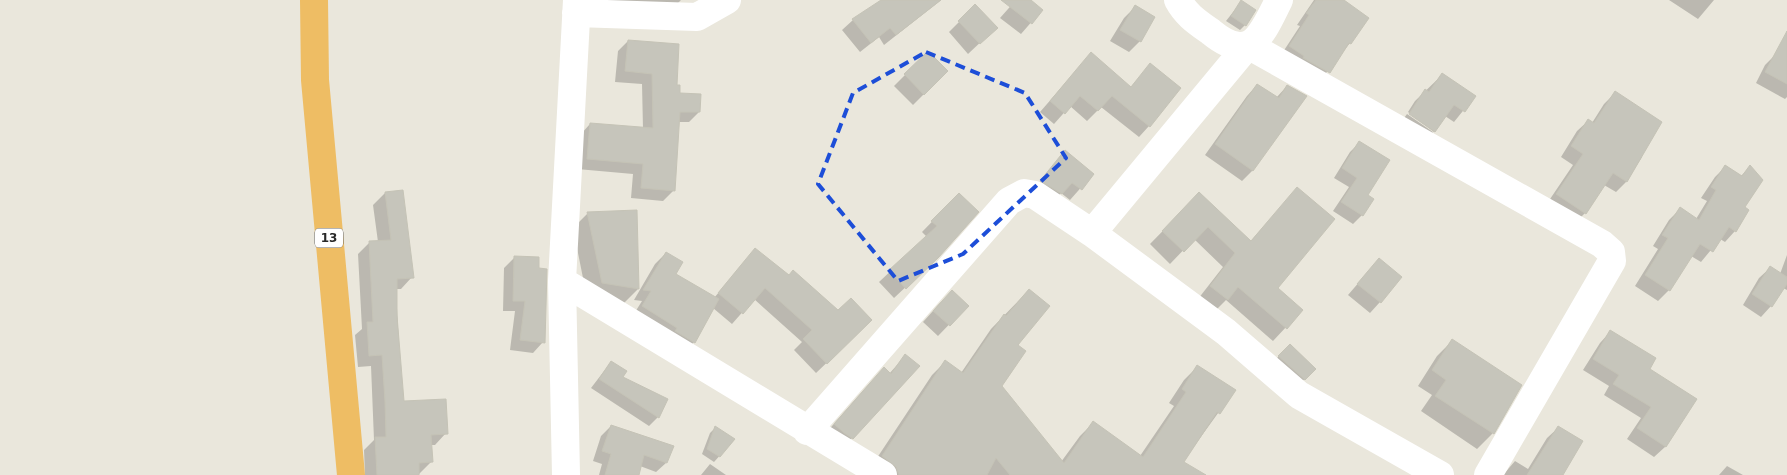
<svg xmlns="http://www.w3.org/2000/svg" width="1787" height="475" font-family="'DejaVu Sans',sans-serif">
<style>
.shadow{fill:#0003}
.building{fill:#c6c5bb;stroke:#c5c3b6}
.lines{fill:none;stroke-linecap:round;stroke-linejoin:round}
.street{stroke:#fff;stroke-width:28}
.highway{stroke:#eebd64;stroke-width:28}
.marked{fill:none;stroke:#1d4ed8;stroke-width:4;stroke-dasharray:10 6;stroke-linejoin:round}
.labels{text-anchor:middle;stroke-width:4;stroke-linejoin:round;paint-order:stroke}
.shield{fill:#fff;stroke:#696969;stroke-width:1}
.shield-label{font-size:12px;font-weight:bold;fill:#292929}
</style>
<rect width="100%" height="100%" fill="#eae7dc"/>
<!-- shadow -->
<path class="shadow" d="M607 0H681L672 9H608Z
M882 0H941L884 45 879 37 860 52 842 30 853 20Z
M1016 0H1029L1041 11 1021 34 1000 18Z
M1314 0H1342L1350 43 1318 83 1279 58 1300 26 1297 25Z
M1669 0H1714L1698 19Z
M1241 2 1245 25 1240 30 1226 21Z
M975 6 985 38 968 54 949 32Z
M1135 7 1140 41 1129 52 1110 41 1124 18Z
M628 41 675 86 679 95 699 112 689 122H678L674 190 663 201 631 198 633 174 577 169 580 135 590 124 643 129 642 84 615 82 618 51Z
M1787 43V97L1785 99 1756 83 1765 65Z
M928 52 947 71 913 105 894 86Z
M1081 65 1130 88 1150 65 1149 126 1139 137 1101 107 1087 121 1070 106 1054 124 1040 112Z
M1442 75 1475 96 1454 122 1445 116 1434 132 1408 112 1415 101Z
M1257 85 1276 98 1287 86 1253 170 1242 181 1205 155 1247 96Z
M1615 93 1640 155 1642 157 1626 182 1616 192 1604 185 1585 213 1574 224 1546 205 1573 165 1561 157 1577 131 1588 121 1592 123 1604 104Z
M1407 114 1433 132 1424 142 1399 125Z
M1359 143 1367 196 1362 215 1353 224 1333 211 1349 187 1334 178 1350 152Z
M1065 152 1093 174 1070 200 1061 193 1051 204 1031 192Z
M1726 166 1741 176 1750 167 1743 208 1735 231 1725 242 1720 239 1701 262 1691 256 1669 290 1658 301 1635 286 1658 249 1653 246 1669 220 1680 209 1696 219 1707 201 1701 198 1715 177Z
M1297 189 1276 288 1302 310 1273 341 1226 300 1214 312 1198 299 1223 267 1194 239 1170 264 1150 244 1199 194 1250 242Z
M385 193 412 277 401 289H396L402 403 446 433 435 445H431L432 461 418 475H365L364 450 374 440 371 366 358 367 355 335 362 329 358 254 370 242H378L373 205Z
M959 194 926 268 894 298 879 282 927 237 922 232Z
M588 213 638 289 623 304 587 298 573 228Z
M755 249 860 331 816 373 794 350 802 342 754 299 732 324 713 308 694 342 683 353 632 317 642 301 634 300 655 264 666 253 674 275 714 298Z
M1787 255V290L1783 288 1771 306 1761 317 1743 305 1759 278 1770 268 1780 274Z
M515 257 543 342 533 353 510 350 515 311H503L504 268Z
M1379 259 1380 302 1370 313 1348 295Z
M1029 290 1016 346 1000 386 1061 462 1080 436 1093 423 1140 456 1174 406 1169 403 1184 380 1197 367 1234 391 1182 463 1184 475H876L869 470 932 375 945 362 961 373 991 329Z
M941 302 967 306 938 336 923 322Z
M1610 332 1648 369 1695 400 1665 447 1654 457 1627 439 1641 418 1604 395 1609 386 1583 370 1600 343Z
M1452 341 1520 386 1492 434 1477 449 1421 411 1432 395 1418 386 1437 356Z
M1290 345 1314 369 1294 390 1268 367Z
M905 356 852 438 842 449 824 435 873 380 889 374Z
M611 362 621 378 658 417 649 426 591 388Z
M611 426 666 463 656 472 640 466 637 475H599L602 464 593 461 601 436Z
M715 428 734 440 714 462 702 454 710 433Z
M1558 428 1560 475H1503L1515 461 1528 469 1547 438Z
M710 464 726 475H701Z
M1727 466 1743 475H1719Z"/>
<!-- building -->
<path class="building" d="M881 0H941L896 35 890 28 871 43 852 19Z
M1001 0H1031L1043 10 1032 24Z
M1241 0 1256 10 1246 26 1231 16Z
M1316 0H1344L1369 18 1351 44 1349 43 1330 73 1303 58 1304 56 1289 46 1309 15 1306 13Z
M975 4 998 28 980 44 958 21Z
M1135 5 1155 17 1141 42 1120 30Z
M1787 31V84L1765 72Z
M628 40 679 44 677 85H680V93L701 94 700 112H680L675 191 641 188 643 164 587 159 590 123 653 128 652 74 625 71Z
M928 51 948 71 924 95 904 74Z
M1091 52 1131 87 1150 63 1181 88 1150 127 1112 96 1098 111 1080 96 1065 114 1050 101Z
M1442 73 1476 96 1465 112 1454 105 1435 132 1409 114 1425 89 1429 92Z
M1257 84 1279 98 1287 85 1307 96 1253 171 1215 144Z
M1615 91 1662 122 1627 182 1613 173 1586 214 1556 194 1583 154 1571 146 1588 119 1594 123Z
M1359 141 1390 160 1368 195 1374 199 1363 216 1341 202 1357 178 1342 168Z
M1065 150 1094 174 1082 190 1072 183 1062 194 1040 181Z
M1725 165 1742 176 1750 165 1763 180 1745 207 1749 210 1736 232 1729 227 1713 252 1700 244 1670 291 1645 275 1668 238 1662 235 1680 207 1699 220 1716 190 1711 187Z
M1297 187 1335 219 1278 288 1303 310 1287 329 1238 287 1228 300 1210 286 1235 253 1208 227 1184 252 1162 231 1199 192 1251 241Z
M403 190 414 278 397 279V316L404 401 446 399 448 434 431 435 433 462 419 463V475H377L375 437H386L385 402 382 355 369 356 367 322H373L369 241 391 240 385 192Z
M959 193 979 212 939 257 906 289 889 270 937 226 931 221Z
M637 210 639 289 602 283 587 212Z
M755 248 789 275 793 270 838 310 851 298 872 320 827 364 803 339 812 330 765 288 743 314 718 293Z
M666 252 683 262 676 274 719 299 695 343 675 331 677 328 642 306 651 291 643 290Z
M514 256 539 257V268L547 269 545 343 520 340 525 301H513Z
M1379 258 1402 277 1381 303 1357 284Z
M1770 266 1787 277V284L1772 307 1752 294Z
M1029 289 1050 306 1018 345 1026 351 1002 386 1064 463 1093 421 1143 457 1186 392 1182 389 1197 365 1236 390 1220 414 1217 412 1184 462 1206 475H1010L996 458 987 475H899L896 467 882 456 945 360 963 373 1004 314 1006 316Z
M952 290 969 306 950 326 933 311Z
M1610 330 1656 358 1650 369 1697 399 1666 447 1637 428 1651 407 1613 384 1619 375 1593 359Z
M1452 339 1522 385 1494 434 1435 396 1446 380 1432 370Z
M1290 344 1316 369 1305 380 1278 356Z
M905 354 920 366 853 439 844 433 834 424 884 367 891 374Z
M611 361 627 371 623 377 668 399 659 418 599 379Z
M611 425 674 446 667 463 644 455 639 475H605L611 454 602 451Z
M715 426 735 439 720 457 707 449Z
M1558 426 1583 441 1563 475H1527Z"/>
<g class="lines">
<!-- street -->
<path class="street" d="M1178 0C1186 15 1197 22 1211 32 1251 65 1262 34 1279 0
M576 13 697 17 727 0
M1092 233 1248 45 1602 244 1611 252 1612 261 1488 475
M562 281 883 475
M807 431 1009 201 1024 193 1035 195 1092 233 1226 332 1299 395 1440 475
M566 475 562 281 577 0"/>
<!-- highway -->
<path class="highway" d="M314 0 315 80 351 475"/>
</g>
<!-- marked area -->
<path class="marked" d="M926 52 1025 93 1066 158 963 254 898 281 818 184 853 93Z"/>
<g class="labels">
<!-- shield labels -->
<rect class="shield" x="315" y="228.5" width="28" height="19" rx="4"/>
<g class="shield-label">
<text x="329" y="242">13</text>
</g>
</g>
</svg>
